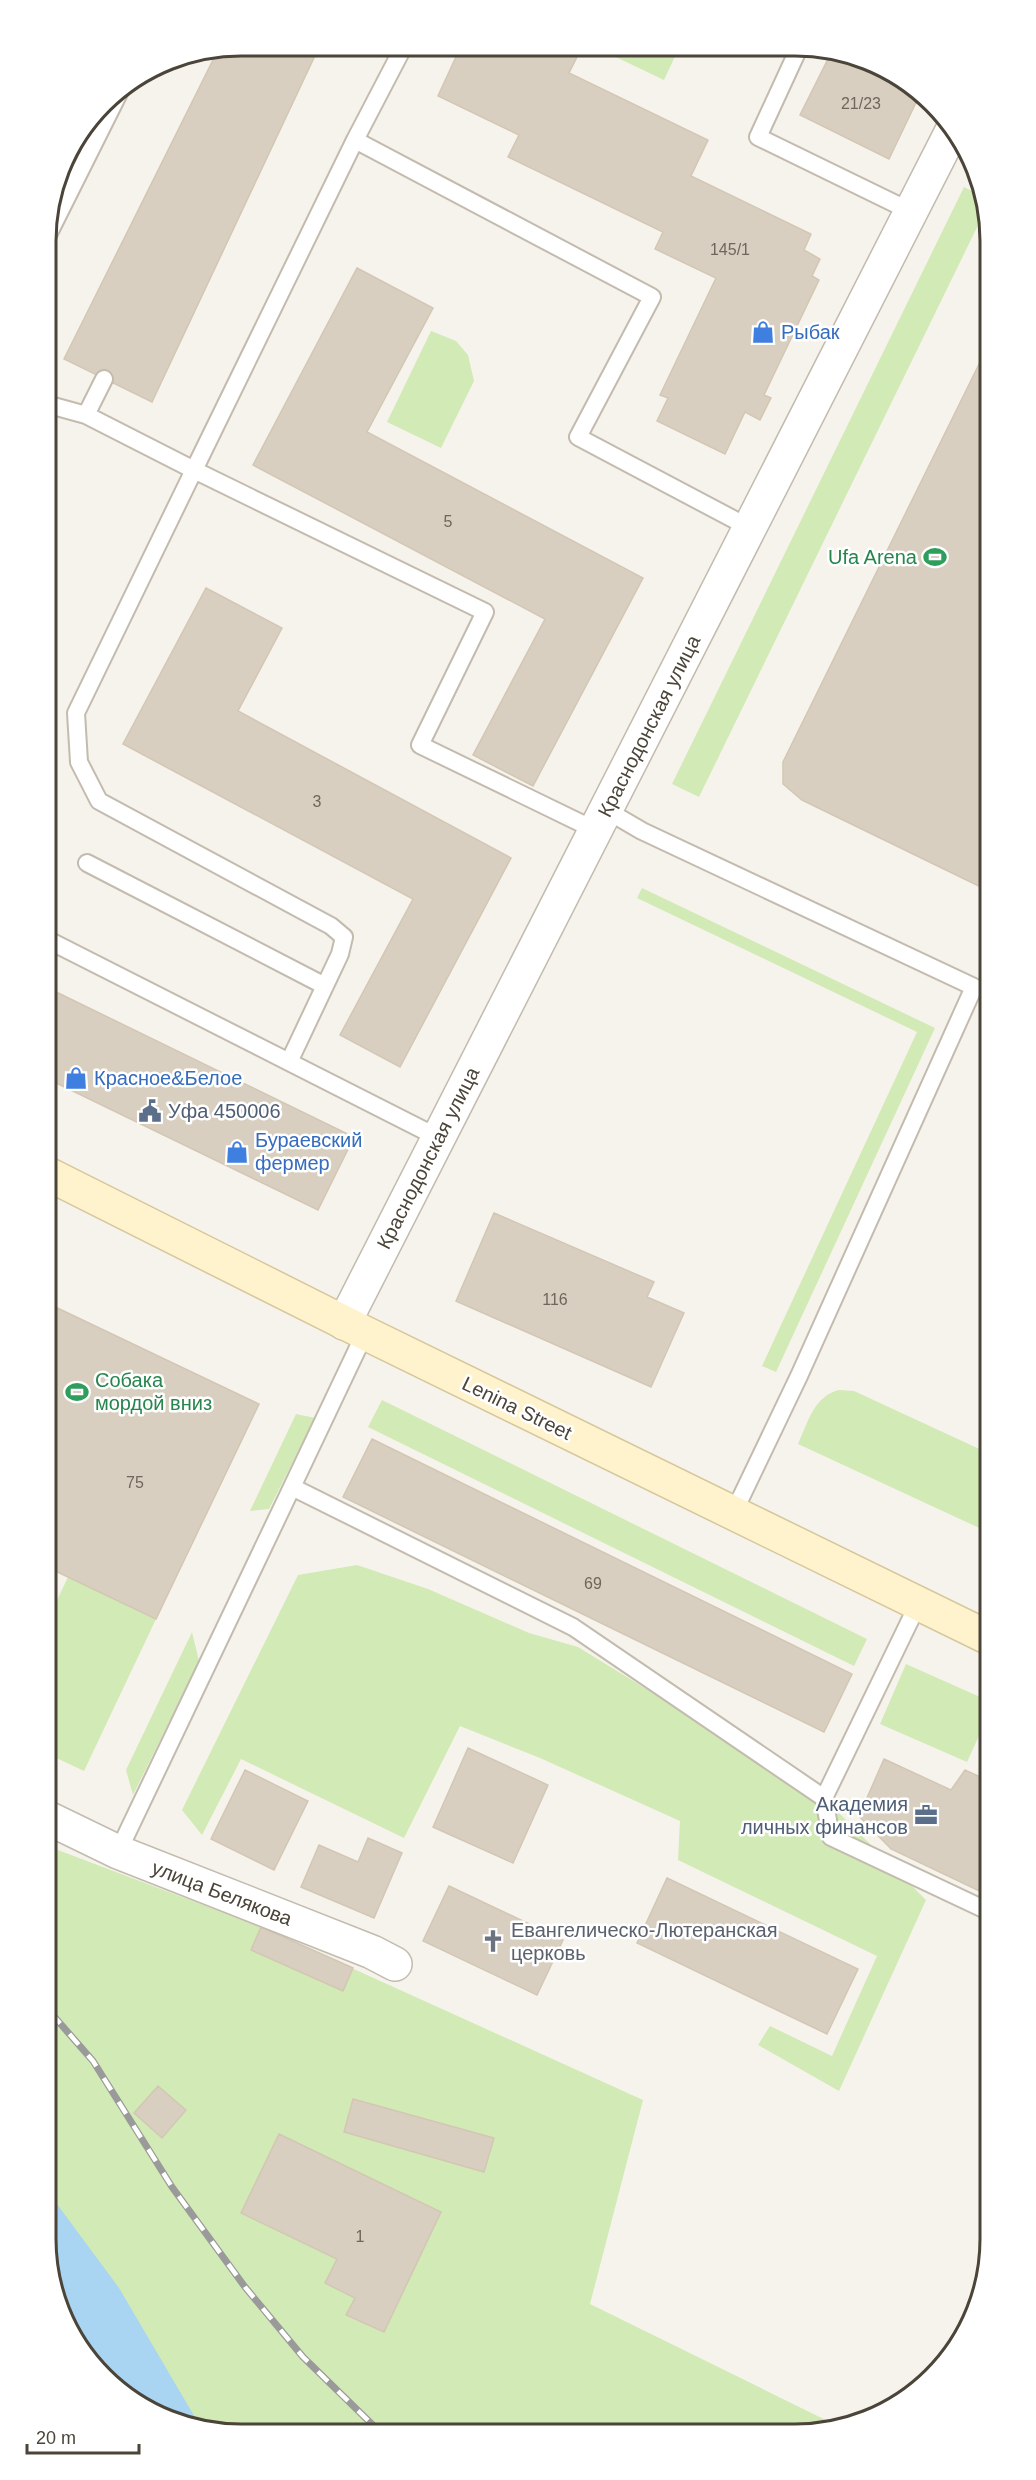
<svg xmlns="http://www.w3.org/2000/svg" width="1036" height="2480" font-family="Arial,sans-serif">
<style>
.green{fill:#d2eab5}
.water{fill:#a9d4f2}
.building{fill:#d8cfc1;stroke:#d3c7b4;stroke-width:1.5}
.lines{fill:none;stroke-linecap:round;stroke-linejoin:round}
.lane-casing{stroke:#c2bbae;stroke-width:20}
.street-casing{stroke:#c2bbae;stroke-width:36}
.secondary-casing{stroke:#d6c79b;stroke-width:36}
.lane{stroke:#fff;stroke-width:16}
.street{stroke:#fff;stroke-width:33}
.secondary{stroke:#fff3cd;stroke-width:33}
.rail-casing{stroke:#9a9a9a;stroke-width:7}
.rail{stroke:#fff;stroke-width:4.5;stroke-dasharray:14;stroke-linecap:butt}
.labels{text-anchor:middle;stroke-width:5;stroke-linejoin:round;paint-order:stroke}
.number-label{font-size:16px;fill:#6e675b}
.shop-label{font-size:20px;fill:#366cbe;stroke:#fff;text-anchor:start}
.leisure-label{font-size:20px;fill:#27864d;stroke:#fff;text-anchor:end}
.street-label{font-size:20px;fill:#4b4439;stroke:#fff}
.service-label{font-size:20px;fill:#4e5e75;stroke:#fff;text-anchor:start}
.worship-label{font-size:20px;fill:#5b616d;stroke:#fff;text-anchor:start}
.rim{fill:none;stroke:#4b4439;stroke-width:3}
</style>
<rect width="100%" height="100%" fill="#f6f3ec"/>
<!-- green -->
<path class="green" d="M600 47 679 48 664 80 599 49Z
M964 187 984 197V213L699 797 672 784Z
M431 331 456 341 468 355 474 381 441 448 387 422Z
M642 888 935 1028 776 1372 762 1366 917 1032 637 898Z
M839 1390 854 1391 988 1453V1532L798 1444C808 1422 814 1396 839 1390Z
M382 1400 867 1639 854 1666 368 1427Z
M296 1414 315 1418 269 1509 250 1511Z
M357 1565 428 1589 529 1633 578 1647 824 1798 926 1900 839 2091 758 2045 770 2026 832 2056 877 1956 678 1860 680 1821 540 1758 460 1726 404 1838 241 1759 202 1835 182 1810 298 1575Z
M68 1577 156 1619 84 1771 50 1755V1615Z
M192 1632 199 1661 133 1795 126 1770Z
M906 1664 989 1701V1714L967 1762 880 1724Z
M50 1847 261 1927 643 2100 590 2304 842 2428 203 2431 154 2415 103 2378 52 2290Z"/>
<!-- water -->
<path class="water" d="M51 2196 119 2288 203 2431 154 2415 103 2378 52 2290Z"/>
<!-- building -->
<path class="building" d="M240 45H320L152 402 64 359 218 50Z
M461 46 582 47 569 73 708 140 691 176 811 234 804 250 820 259 812 276 819 280 764 395 771 398 760 420 745 412 725 454 657 421 668 398 660 395 716 278 655 249 663 232 508 157 519 135 438 96Z
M833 49 921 92 889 159 800 115Z
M357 268 433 308 367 432 643 578 533 786 473 755 545 619 253 465Z
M985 352 987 890 802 800 783 784V762Z
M206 588 282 628 238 711 511 858 400 1067 340 1035 413 899 123 744Z
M48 988 354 1137 318 1210 48 1079Z
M494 1213 654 1282 647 1297 684 1313 651 1387 456 1301Z
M49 1304 259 1404 156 1619 49 1568Z
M372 1439 852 1674 824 1732 343 1497Z
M468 1748 548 1785 513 1863 433 1827Z
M884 1759 951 1790 965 1770 989 1781 990 1896 891 1849 859 1816Z
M245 1770 308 1801 274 1870 211 1839Z
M368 1838 402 1853 374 1918 301 1887 319 1845 358 1862Z
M667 1878 858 1969 827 2034 637 1943Z
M449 1886 563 1940 537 1995 423 1941Z
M261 1927 353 1968 343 1991 251 1950Z
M158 2086 186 2110 162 2138 134 2113Z
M353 2099 494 2138 484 2172 344 2132Z
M279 2134 441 2212 384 2332 346 2315 355 2298 325 2283 337 2259 241 2213Z"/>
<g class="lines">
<!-- lane casing -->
<g class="lane-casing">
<path id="lane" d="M404 46 355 140 652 297 578 437 750 528
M799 48 758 137 910 211
M45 241 122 87
M46 404 86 415 104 379
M86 415 194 470 355 140
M606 810 642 831 974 987 799 1376 733 1514
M87 863 325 986
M48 940 289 1062
M439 1138 289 1062 340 954 344 937 331 926 99 801 79 762 76 713 194 470 485 612 420 745 595 830
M292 1487 365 1333
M824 1798 831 1837 990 1912
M118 1852 292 1487 573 1627 824 1798 918 1604"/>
</g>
<!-- street casing -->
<g class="street-casing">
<path id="street" d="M344 1323 953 129
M50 1819 118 1852 372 1952 395 1964"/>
</g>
<!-- secondary casing -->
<g class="secondary-casing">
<path id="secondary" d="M48 1174 365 1333 989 1638"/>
</g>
<!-- lane -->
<use href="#lane" class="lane"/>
<!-- street -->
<use href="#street" class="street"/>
<!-- secondary -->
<use href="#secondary" class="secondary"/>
<!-- rail casing -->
<g class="rail-casing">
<path id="rail" d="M51 2013 93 2061 172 2187 245 2287 303 2357 379 2431"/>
</g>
<!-- rail -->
<use href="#rail" class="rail"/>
</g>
<!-- icons -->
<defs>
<g id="shop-bare" transform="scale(1.8)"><path d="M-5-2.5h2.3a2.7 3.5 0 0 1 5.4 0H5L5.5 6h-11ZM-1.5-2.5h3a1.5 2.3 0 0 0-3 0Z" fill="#3f7fe0" stroke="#fff" stroke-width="2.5" paint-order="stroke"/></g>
<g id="stadium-bare" transform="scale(1.8)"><path d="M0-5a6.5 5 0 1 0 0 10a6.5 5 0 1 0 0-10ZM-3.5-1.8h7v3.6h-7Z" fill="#2e9e5b" stroke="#fff" stroke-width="2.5" paint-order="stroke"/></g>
<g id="civic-bare" transform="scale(1.8)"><path d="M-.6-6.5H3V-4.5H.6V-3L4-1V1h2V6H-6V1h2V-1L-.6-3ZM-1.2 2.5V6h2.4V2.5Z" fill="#5c6f8a" stroke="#fff" stroke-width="2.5" paint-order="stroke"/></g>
<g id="office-bare" transform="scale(1.8)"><path d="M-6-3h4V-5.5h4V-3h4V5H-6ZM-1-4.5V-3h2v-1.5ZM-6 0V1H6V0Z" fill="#5c6f8a" stroke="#fff" stroke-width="2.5" paint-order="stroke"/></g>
<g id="church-bare" transform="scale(1.8)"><path d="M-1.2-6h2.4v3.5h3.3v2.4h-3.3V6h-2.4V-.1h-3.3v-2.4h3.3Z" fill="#6b7280" stroke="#fff" stroke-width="2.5" paint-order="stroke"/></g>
</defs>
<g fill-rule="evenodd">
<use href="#shop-bare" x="763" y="332"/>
<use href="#stadium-bare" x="935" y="557"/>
<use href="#shop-bare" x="76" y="1078"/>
<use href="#civic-bare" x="150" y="1111"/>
<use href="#shop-bare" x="237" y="1152"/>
<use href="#stadium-bare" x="77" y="1392"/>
<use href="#office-bare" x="926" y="1815"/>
<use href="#church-bare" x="493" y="1941"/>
</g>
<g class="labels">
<!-- number labels -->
<g class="number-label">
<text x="861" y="109">21/23</text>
<text x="730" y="255">145/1</text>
<text x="448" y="527">5</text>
<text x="317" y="807">3</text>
<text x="555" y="1305">116</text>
<text x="135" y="1488">75</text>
<text x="593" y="1589">69</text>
<text x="360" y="2242">1</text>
</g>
<!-- shop labels -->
<g class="shop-label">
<text x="781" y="339">Рыбак</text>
<text x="94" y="1085">Красное&amp;Белое</text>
<text x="255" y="1147">Бураевский<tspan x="255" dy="23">фермер</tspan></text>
</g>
<!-- leisure labels -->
<g class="leisure-label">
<text x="917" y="564">Ufa Arena</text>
<text x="95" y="1387" text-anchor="start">Собака<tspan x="95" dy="23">мордой вниз</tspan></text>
</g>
<!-- street labels -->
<g class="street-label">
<text transform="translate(649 726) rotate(-63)" y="7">Краснодонская улица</text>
<text transform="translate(428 1158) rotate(-63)" y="7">Краснодонская улица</text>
<text transform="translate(517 1408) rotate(26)" y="7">Lenina Street</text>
<text transform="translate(222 1893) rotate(21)" y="7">улица Белякова</text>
</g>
<!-- service labels -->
<g class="service-label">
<text x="168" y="1118">Уфа 450006</text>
<text x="908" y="1811" text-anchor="end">Академия<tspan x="908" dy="23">личных финансов</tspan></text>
</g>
<!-- worship labels -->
<g class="worship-label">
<text x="511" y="1937">Евангелическо-Лютеранская<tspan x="511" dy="23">церковь</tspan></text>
</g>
</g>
<!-- crop -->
<path d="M0 0H1036V2480H0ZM241 56H795A185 185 0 0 1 980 241V2239A185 185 0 0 1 795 2424H241A185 185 0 0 1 56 2239V241A185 185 0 0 1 241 56Z" fill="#fff" fill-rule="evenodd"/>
<path class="rim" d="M241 56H795A185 185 0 0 1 980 241V2239A185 185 0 0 1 795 2424H241A185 185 0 0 1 56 2239V241A185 185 0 0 1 241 56Z"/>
<!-- scale -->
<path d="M27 2444v9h112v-9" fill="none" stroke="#4b4439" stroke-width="3"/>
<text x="36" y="2444" font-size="18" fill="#4b4439" stroke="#ffffff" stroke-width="4.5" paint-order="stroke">20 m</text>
</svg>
